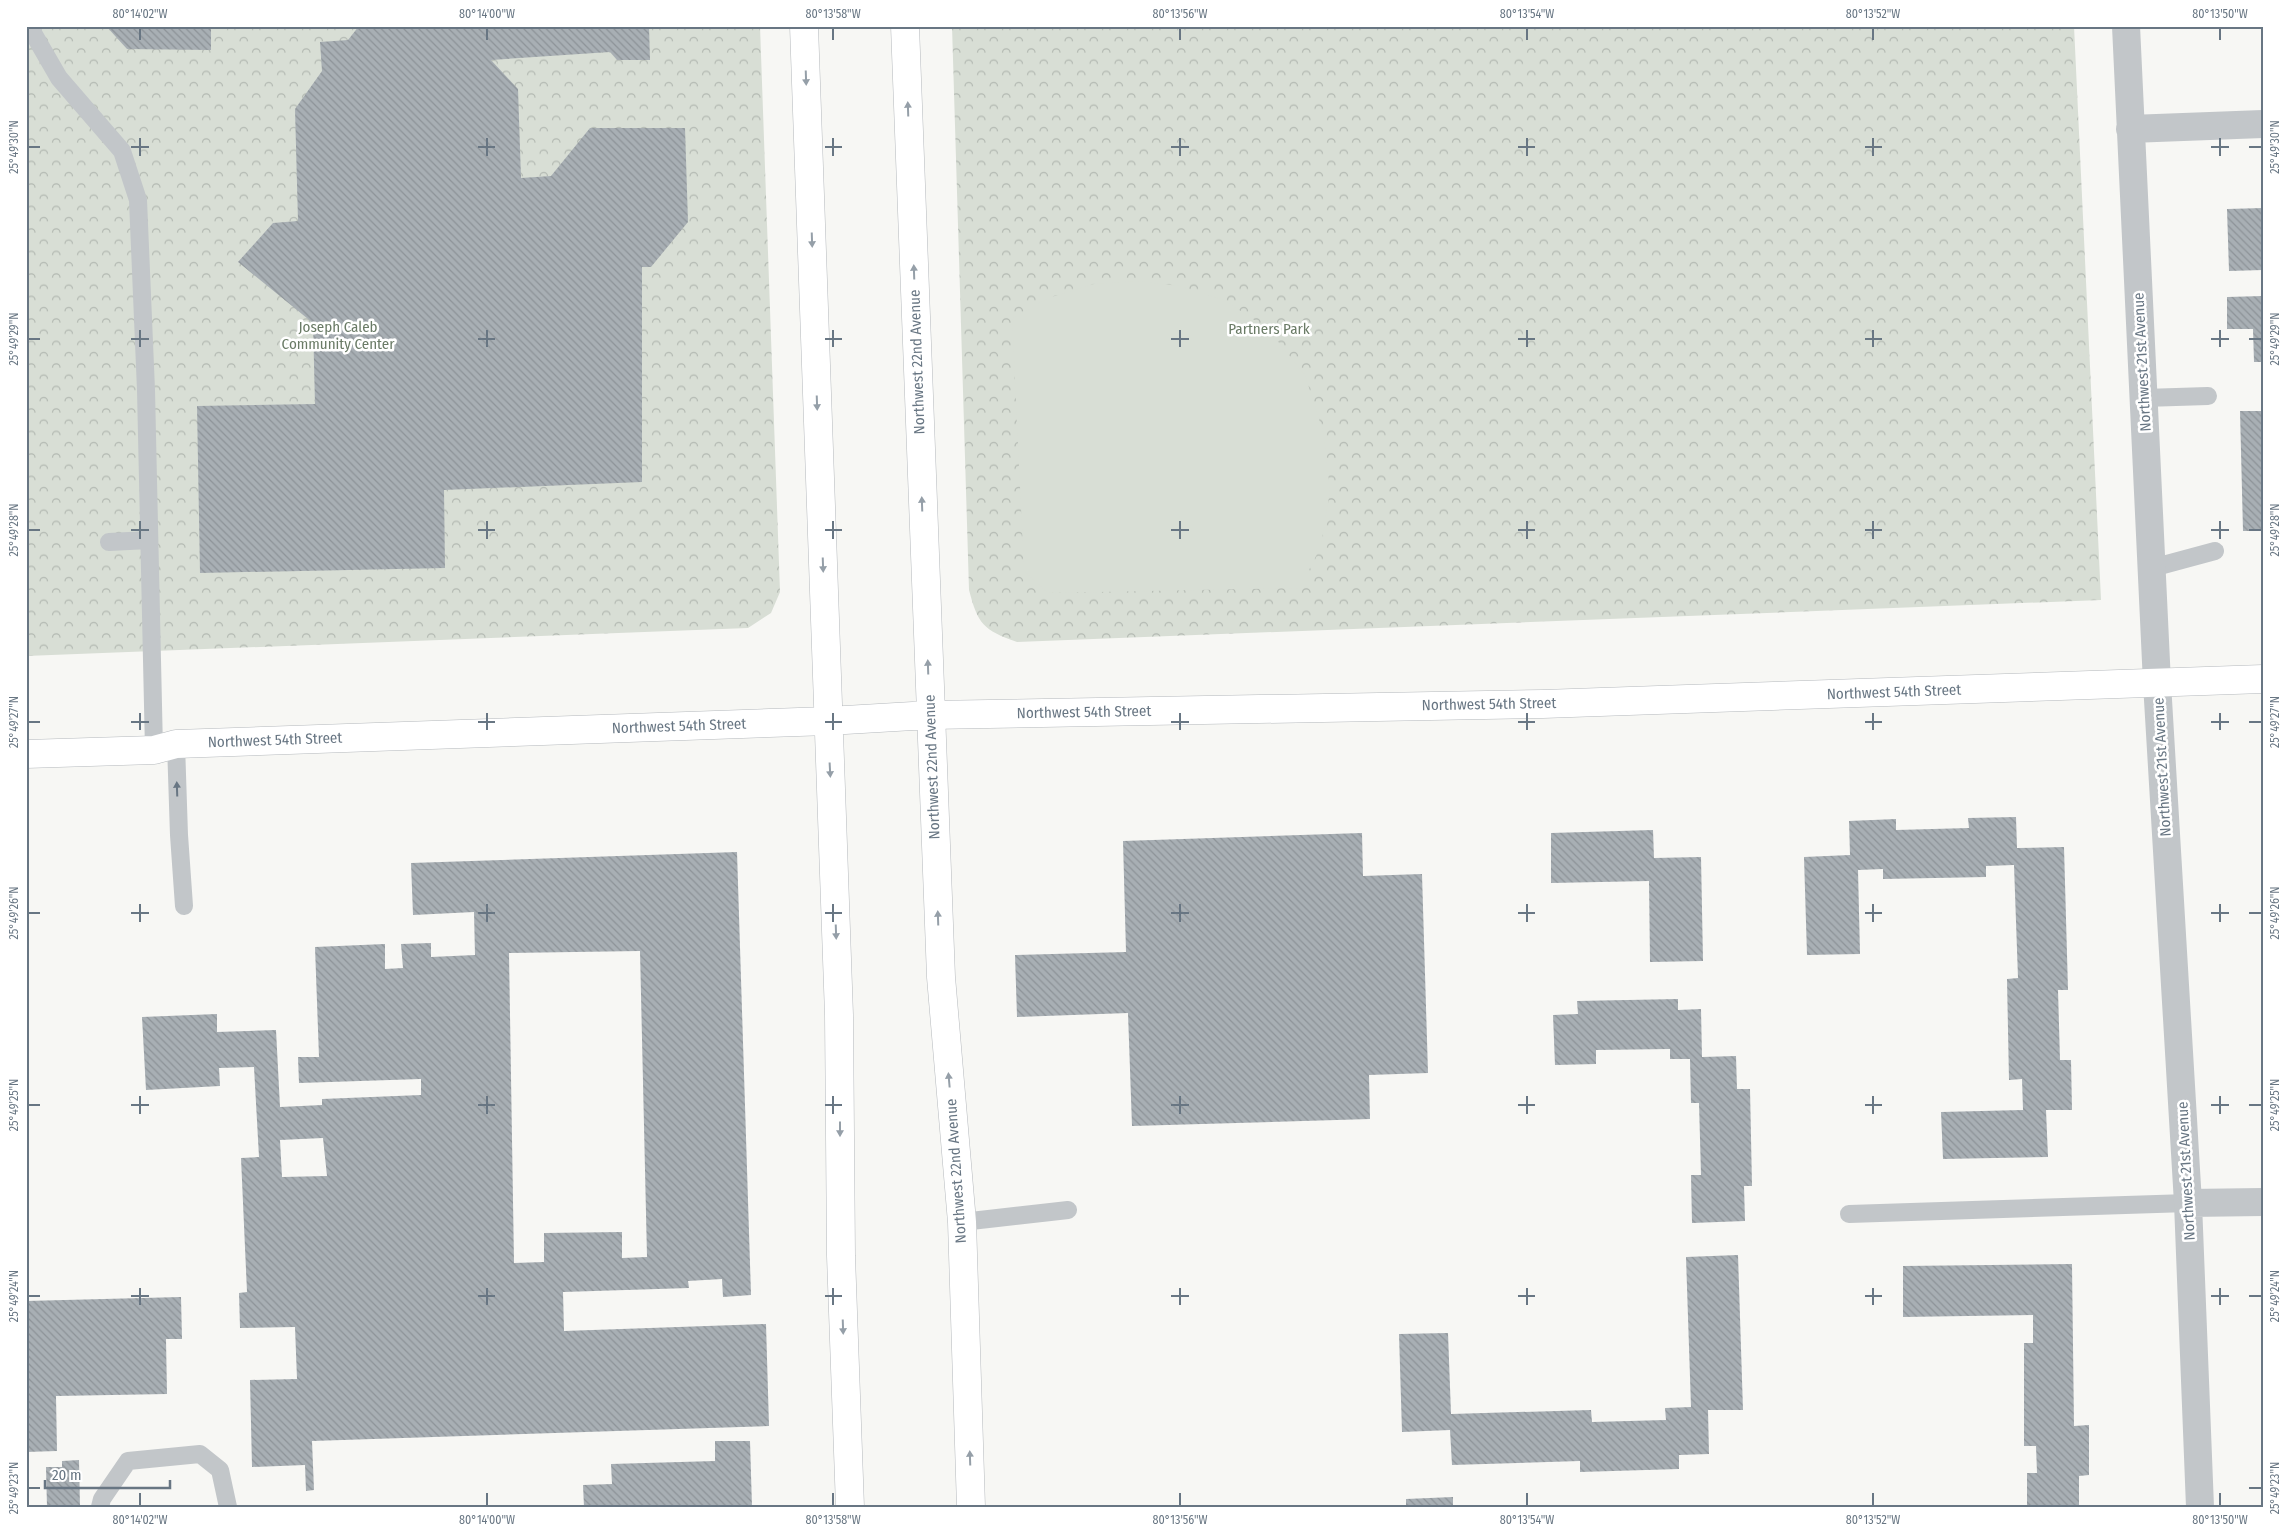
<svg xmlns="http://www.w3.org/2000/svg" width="2289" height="1533" font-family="'Fira Sans Condensed',sans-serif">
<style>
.park{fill:url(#park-crowns)}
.garden{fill:#d8ded5}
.building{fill:url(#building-back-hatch);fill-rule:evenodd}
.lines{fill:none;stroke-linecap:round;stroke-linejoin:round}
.secondary-casing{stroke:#b5b9bd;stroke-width:29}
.service{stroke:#c2c6c9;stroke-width:18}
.minor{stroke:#c2c6c9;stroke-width:28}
.secondary{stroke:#fff;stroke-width:28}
.oneway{fill:#959fa8}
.oneway2{fill:#687683}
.ticks{fill:none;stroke:#687683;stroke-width:2}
.labels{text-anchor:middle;stroke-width:5;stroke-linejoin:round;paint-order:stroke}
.park-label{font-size:15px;fill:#6a7b66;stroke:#fff}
.street-label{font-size:15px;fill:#687683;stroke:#fff}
.neatline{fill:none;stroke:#687683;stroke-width:2}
.ticks-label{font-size:12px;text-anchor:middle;fill:#687683}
</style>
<defs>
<pattern id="park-crowns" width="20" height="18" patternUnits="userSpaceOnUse" patternTransform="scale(1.25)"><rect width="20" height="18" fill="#d8ded5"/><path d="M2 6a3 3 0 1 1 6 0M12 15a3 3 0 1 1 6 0" fill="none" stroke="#b3b9b2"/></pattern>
<pattern id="building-back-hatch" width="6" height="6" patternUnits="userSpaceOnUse" patternTransform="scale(1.25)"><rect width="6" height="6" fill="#a8afb4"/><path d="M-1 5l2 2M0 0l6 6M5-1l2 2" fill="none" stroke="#8d9398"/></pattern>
</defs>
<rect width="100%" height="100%" fill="#f7f7f4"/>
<!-- park -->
<path class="park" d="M26 26H760L780 592 771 613 748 628 26 656Z
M952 26H2074L2101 600 1017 642C983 630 978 624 969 590Z"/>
<!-- garden -->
<path class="garden" d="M1138 281 1179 286 1224 300 1268 329 1305 375 1324 435 1330 491 1321 546 1300 588 1048 593 1024 571 1012 319 1048 298 1094 284Z"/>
<!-- building -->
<path class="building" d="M106 26H211V50L127 49Z
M359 26H649L650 60H617L610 52 491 60 518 89 521 178 551 176 590 128H685L688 222 651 267H642V482L444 490 445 568 200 573 197 406 315 404 313 323 238 262 273 223 298 221 295 109 322 71 320 42 348 40Z
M2263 208V270L2229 271 2227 209Z
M2263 296V362H2254L2253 329H2227V297Z
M2240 411H2263V531H2243Z
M2016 817 2017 848 2064 847 2068 990H2058L2060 1060H2071L2072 1110H2046L2048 1157 1943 1159 1941 1112 2023 1110 2022 1079 2009 1080 2007 979 2018 978 2014 865 1986 866V877L1883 879V869L1858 870 1860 954 1807 955 1804 857 1850 855 1849 821 1896 819V830L1969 828 1968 818Z
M1653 830 1654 858 1701 857 1703 961 1650 962 1649 881 1551 883V833Z
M1362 833 1363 876 1422 874 1428 1073 1369 1075 1370 1119 1132 1126 1128 1013 1017 1017 1015 955 1126 952 1123 841Z
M737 852 751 1295 723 1297 722 1279 688 1281 689 1288 563 1292 564 1331 766 1324 769 1426 312 1441 314 1490 306 1491 305 1465 252 1467 250 1380 297 1379 295 1327 240 1328 239 1293 247 1292 241 1158 259 1157 254 1067 219 1068 220 1086 146 1090 142 1017 217 1014V1032L276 1030 280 1107 322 1105V1099L421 1095V1079L299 1083 298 1057H319L315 947 385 944V969L403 968 401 944 431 943V957L475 955 474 912 413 915 411 863ZM640 951 647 1257 622 1258V1232L544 1233V1262L514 1263 509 953ZM323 1138 327 1176 282 1177 280 1140Z
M1678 999V1010L1701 1009 1702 1057 1736 1056 1737 1089H1750L1752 1186H1744L1745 1221 1692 1223 1691 1175H1701L1699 1103H1691L1690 1059H1670V1049L1596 1050V1064L1555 1065 1553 1015 1578 1014 1577 1001Z
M1738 1255 1743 1410H1708L1709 1454 1679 1455V1469L1580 1472V1461L1452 1465 1450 1430 1402 1432 1399 1334 1448 1333 1451 1414 1591 1410 1592 1422 1666 1420 1665 1408 1691 1407 1686 1257Z
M2072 1264 2074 1426 2089 1425V1475L2079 1476V1507H2027V1473H2037L2036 1446H2024V1343H2033V1315L1903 1317V1266Z
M181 1297 182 1339H166L167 1394 56 1396 57 1451 26 1452V1301Z
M715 1441H750L752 1507H584L583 1485 612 1484 611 1464 715 1461Z
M79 1460 80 1507H47L46 1467H62V1461Z
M1453 1497V1507H1406V1499Z"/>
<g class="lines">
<!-- secondary casing -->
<g class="secondary-casing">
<path id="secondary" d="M804 26 839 1015 841 1256 850 1507
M905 26 941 977 962 1222 971 1507
M26 754 154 750 176 744 828 721 930 715 1543 704 2263 679"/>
</g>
<!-- service -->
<path class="service" d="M33 26V33L59 78 122 151 138 200 146 390 154 750
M2144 398 2208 396
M109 542 149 540
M2152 568 2215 551
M176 744 179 835 184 906
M1849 1214 2188 1203
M962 1222 1068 1210
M100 1507 102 1499 128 1461 200 1454 220 1470 228 1507"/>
<!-- minor -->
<path class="minor" d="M2126 26 2157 683 2188 1203 2200 1507
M2130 129 2263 124
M2188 1203 2263 1202"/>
<!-- secondary -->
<use href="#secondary" class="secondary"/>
</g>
<!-- one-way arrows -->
<defs><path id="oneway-solid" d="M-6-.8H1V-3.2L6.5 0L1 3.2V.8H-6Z" transform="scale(1.25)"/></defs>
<g class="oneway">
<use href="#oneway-solid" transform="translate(806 78) rotate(88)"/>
<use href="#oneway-solid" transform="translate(908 109) rotate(-92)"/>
<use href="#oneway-solid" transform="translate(812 240) rotate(88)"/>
<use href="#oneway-solid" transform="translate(914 272) rotate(-92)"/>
<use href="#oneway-solid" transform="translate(817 403) rotate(88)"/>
<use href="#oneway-solid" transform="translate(922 504) rotate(-92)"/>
<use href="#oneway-solid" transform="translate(823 565) rotate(88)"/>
<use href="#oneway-solid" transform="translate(928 667) rotate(-92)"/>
<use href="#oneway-solid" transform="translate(830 770) rotate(87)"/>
<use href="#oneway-solid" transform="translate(938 918) rotate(-92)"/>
<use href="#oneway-solid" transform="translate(836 932) rotate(88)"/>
<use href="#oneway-solid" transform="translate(949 1080) rotate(-95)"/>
<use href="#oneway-solid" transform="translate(840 1129) rotate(90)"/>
<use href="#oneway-solid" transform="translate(843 1327) rotate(88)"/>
<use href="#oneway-solid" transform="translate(970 1458) rotate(-92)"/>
</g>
<use class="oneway2" href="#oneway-solid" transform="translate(177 789) rotate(-92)"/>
<!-- ticks -->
<path class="ticks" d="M140 28V40M487 28V40M833 28V40M1180 28V40M1527 28V40M1873 28V40M2220 28V40M140 138V156M487 138V156M833 138V156M1180 138V156M1527 138V156M1873 138V156M2220 138V156M28 147H40M131 147H149M478 147H495M825 147H842M1171 147H1189M1518 147H1535M1865 147H1882M2211 147H2229M2249 147H2262M140 330V347M487 330V347M833 330V347M1180 330V347M1527 330V347M1873 330V347M2220 330V347M28 339H40M131 339H149M478 339H495M825 339H842M1171 339H1189M1518 339H1535M1865 339H1882M2211 339H2229M2249 339H2262M140 521V539M487 521V539M833 521V539M1180 521V539M1527 521V539M1873 521V539M2220 521V539M28 530H40M131 530H149M478 530H495M825 530H842M1171 530H1189M1518 530H1535M1865 530H1882M2211 530H2229M2249 530H2262M140 713V730M487 713V730M833 713V730M1180 713V730M1527 713V730M1873 713V730M2220 713V730M28 722H40M131 722H149M478 722H495M825 722H842M1171 722H1189M1518 722H1535M1865 722H1882M2211 722H2229M2249 722H2262M140 904V922M487 904V922M833 904V922M1180 904V922M1527 904V922M1873 904V922M2220 904V922M28 913H40M131 913H149M478 913H495M825 913H842M1171 913H1189M1518 913H1535M1865 913H1882M2211 913H2229M2249 913H2262M140 1096V1114M487 1096V1114M833 1096V1114M1180 1096V1114M1527 1096V1114M1873 1096V1114M2220 1096V1114M28 1105H40M131 1105H149M478 1105H495M825 1105H842M1171 1105H1189M1518 1105H1535M1865 1105H1882M2211 1105H2229M2249 1105H2262M140 1288V1305M487 1288V1305M833 1288V1305M1180 1288V1305M1527 1288V1305M1873 1288V1305M2220 1288V1305M28 1296H40M131 1296H149M478 1296H495M825 1296H842M1171 1296H1189M1518 1296H1535M1865 1296H1882M2211 1296H2229M2249 1296H2262M28 1488H40M2249 1488H2262M140 1493V1506M487 1493V1506M833 1493V1506M1180 1493V1506M1527 1493V1506M1873 1493V1506M2220 1493V1506"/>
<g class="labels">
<!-- park labels -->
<g class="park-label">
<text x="338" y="332">Joseph Caleb<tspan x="338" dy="17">Community Center</tspan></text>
<text x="1269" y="334">Partners Park</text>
</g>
<!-- street labels -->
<g class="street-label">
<text transform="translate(917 362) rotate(-92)" y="5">Northwest 22nd Avenue</text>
<text transform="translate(2142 362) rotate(-93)" y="5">Northwest 21st Avenue</text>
<text transform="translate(1894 692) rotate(-2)" y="5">Northwest 54th Street</text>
<text transform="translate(1489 704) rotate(-1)" y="5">Northwest 54th Street</text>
<text transform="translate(1084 712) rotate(-1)" y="5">Northwest 54th Street</text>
<text transform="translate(679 726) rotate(-2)" y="5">Northwest 54th Street</text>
<text transform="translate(275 740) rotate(-2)" y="5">Northwest 54th Street</text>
<text transform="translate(932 767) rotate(-92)" y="5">Northwest 22nd Avenue</text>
<text transform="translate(2162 767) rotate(-93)" y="5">Northwest 21st Avenue</text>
<text transform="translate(956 1171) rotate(-94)" y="5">Northwest 22nd Avenue</text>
<text transform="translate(2186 1171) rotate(-93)" y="5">Northwest 21st Avenue</text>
</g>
</g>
<!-- border -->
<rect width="2289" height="1533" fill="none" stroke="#ffffff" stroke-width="55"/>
<!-- scale -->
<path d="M45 1480v8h125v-8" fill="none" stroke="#687683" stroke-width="2.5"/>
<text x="52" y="1480" font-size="15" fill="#687683" stroke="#ffffff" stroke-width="4" paint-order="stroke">20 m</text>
<rect x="28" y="28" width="2234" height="1478" class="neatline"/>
<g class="ticks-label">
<text x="140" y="18">80°14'02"W</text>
<text x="487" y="18">80°14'00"W</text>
<text x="833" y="18">80°13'58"W</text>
<text x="1180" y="18">80°13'56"W</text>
<text x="1527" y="18">80°13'54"W</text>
<text x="1873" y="18">80°13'52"W</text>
<text x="2220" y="18">80°13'50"W</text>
<text transform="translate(14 147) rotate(-90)" y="4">25°49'30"N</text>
<text transform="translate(2275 147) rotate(-90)" y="4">25°49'30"N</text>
<text transform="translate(14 339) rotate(-90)" y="4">25°49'29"N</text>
<text transform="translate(2275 339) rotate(-90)" y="4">25°49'29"N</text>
<text transform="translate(14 530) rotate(-90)" y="4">25°49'28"N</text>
<text transform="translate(2275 530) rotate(-90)" y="4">25°49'28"N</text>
<text transform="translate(14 722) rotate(-90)" y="4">25°49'27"N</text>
<text transform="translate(2275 722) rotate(-90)" y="4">25°49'27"N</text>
<text transform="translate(14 913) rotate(-90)" y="4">25°49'26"N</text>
<text transform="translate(2275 913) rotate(-90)" y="4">25°49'26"N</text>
<text transform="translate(14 1105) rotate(-90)" y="4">25°49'25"N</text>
<text transform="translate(2275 1105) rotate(-90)" y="4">25°49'25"N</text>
<text transform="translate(14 1296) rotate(-90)" y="4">25°49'24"N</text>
<text transform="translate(2275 1296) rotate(-90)" y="4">25°49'24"N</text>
<text transform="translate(14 1488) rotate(-90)" y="4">25°49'23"N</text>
<text transform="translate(2275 1488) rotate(-90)" y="4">25°49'23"N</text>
<text x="140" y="1524">80°14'02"W</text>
<text x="487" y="1524">80°14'00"W</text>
<text x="833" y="1524">80°13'58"W</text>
<text x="1180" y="1524">80°13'56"W</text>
<text x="1527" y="1524">80°13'54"W</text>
<text x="1873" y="1524">80°13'52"W</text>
<text x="2220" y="1524">80°13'50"W</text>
</g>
</svg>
